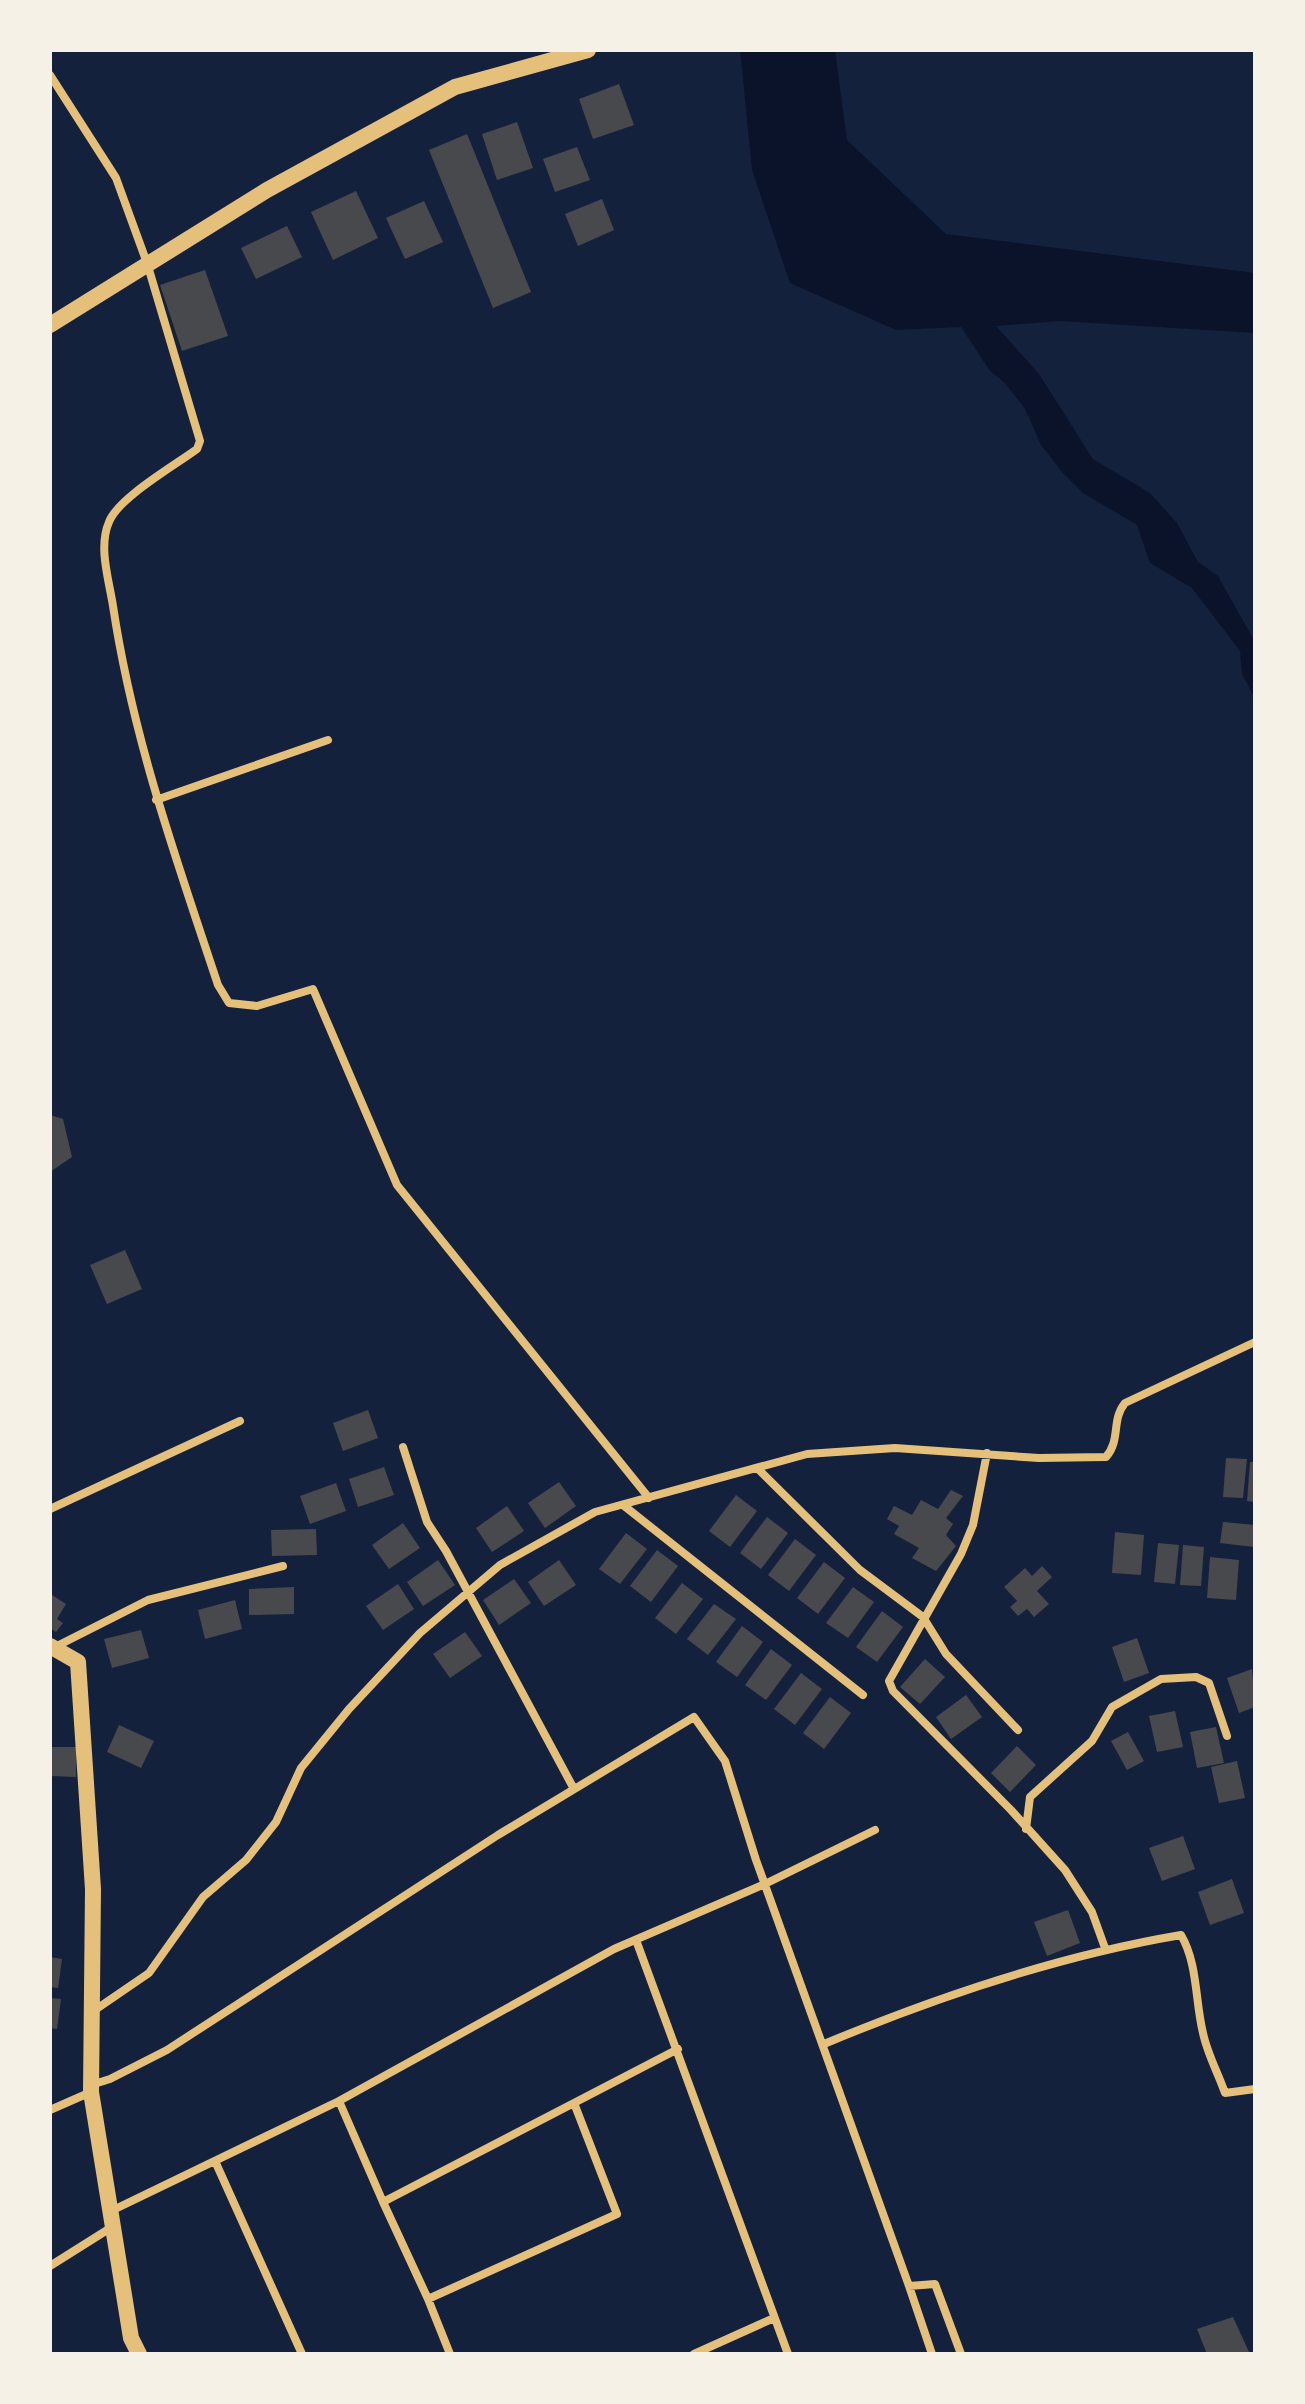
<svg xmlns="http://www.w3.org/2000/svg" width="1305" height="2404" font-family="'IBM Plex Sans',sans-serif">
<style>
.water{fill:#0b132b}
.building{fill:#48494c}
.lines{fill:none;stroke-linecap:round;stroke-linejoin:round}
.minor{stroke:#e5c07b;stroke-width:8}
.secondary{stroke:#e5c07b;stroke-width:16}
</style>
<rect width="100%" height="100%" fill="#14213d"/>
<!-- water -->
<path class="water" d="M740 50H835L847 140 946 234 1255 273V333L1059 321 996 326 1039 374 1093 459 1150 493 1177 523 1198 562 1218 576 1255 642V699L1242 674 1240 651 1192 588 1150 563 1137 525 1083 493 1062 472 1041 445 1025 409 1005 383 990 371 961 327 896 330 790 283 752 170Z"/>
<!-- building -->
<path class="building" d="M619 84 634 125 593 139 579 99Z
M517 122 533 168 497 180 482 134Z
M467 134 531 292 493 308 429 150Z
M577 147 590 180 555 192 543 159Z
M356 191 378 238 333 260 311 212Z
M602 199 614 230 578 246 565 214Z
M424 201 443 242 405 259 386 218Z
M287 226 302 257 256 279 241 248Z
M205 270 228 336 182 351 160 285Z
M50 1115 63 1119 72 1157 50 1172Z
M125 1250 142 1289 107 1304 90 1265Z
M368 1410 378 1438 343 1451 333 1423Z
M1226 1458 1247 1459 1243 1498 1223 1497Z
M1250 1462H1255V1502L1247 1501Z
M384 1467 394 1495 358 1507 349 1479Z
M559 1482 576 1506 545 1528 528 1503Z
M336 1483 346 1511 310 1524 300 1496Z
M951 1490 963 1496 946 1518 953 1524 946 1535 956 1546 936 1571 912 1558 919 1548 894 1534 899 1526 887 1519 894 1506 912 1515 921 1500 938 1509Z
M736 1495 757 1511 730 1547 709 1531Z
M507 1506 524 1531 492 1552 476 1528Z
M767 1517 788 1533 761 1569 740 1553Z
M1223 1522 1255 1525 1254 1547 1220 1543Z
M403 1523 420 1548 389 1569 372 1545Z
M316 1529 317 1555 272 1556 271 1530Z
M1115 1532 1144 1535 1141 1575 1112 1573Z
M626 1533 647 1549 620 1584 599 1569Z
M795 1539 816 1555 789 1591 768 1575Z
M1158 1543 1179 1545 1175 1584 1154 1582Z
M1183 1545 1204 1547 1201 1586 1180 1585Z
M657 1550 678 1566 651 1602 630 1586Z
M1210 1557 1239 1560 1236 1600 1207 1598Z
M438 1560 455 1585 423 1606 407 1582Z
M559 1560 576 1585 544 1606 528 1582Z
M824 1562 845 1578 818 1614 797 1598Z
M1042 1566 1052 1577 1037 1591 1049 1604 1034 1617 1027 1609 1018 1616 1010 1607 1017 1601 1004 1587 1025 1568 1032 1576Z
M514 1579 531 1603 499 1625 483 1600Z
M682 1583 703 1599 676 1634 655 1618Z
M398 1584 414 1609 383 1630 366 1606Z
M294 1587V1614L249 1615V1589Z
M853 1587 874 1602 848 1638 826 1623Z
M52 1595 66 1604 57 1619 63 1623 56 1632 50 1628Z
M235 1600 242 1629 205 1639 198 1610Z
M714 1604 736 1619 708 1655 687 1639Z
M882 1611 903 1627 877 1662 856 1647Z
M742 1626 763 1642 737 1677 716 1662Z
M141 1630 149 1658 112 1668 104 1639Z
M465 1632 482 1656 450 1678 433 1654Z
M1137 1638 1149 1673 1124 1682 1112 1647Z
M771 1649 792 1665 766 1700 745 1685Z
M925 1659 945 1677 920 1704 900 1687Z
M1252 1669 1255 1707 1239 1713 1227 1678Z
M801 1673 822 1689 795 1725 774 1709Z
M966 1695 982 1717 951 1739 936 1717Z
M830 1697 851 1713 824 1749 803 1733Z
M1175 1711 1183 1747 1157 1752 1149 1716Z
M119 1725 154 1741 141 1768 107 1752Z
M1216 1727 1224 1763 1197 1768 1190 1732Z
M1128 1732 1144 1761 1127 1770 1111 1741Z
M1017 1746 1036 1765 1010 1792 991 1773Z
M50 1747H76V1777L50 1776Z
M1237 1761 1245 1798 1219 1803 1211 1767Z
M1183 1836 1195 1869 1162 1881 1149 1848Z
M1232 1879 1244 1913 1210 1925 1198 1892Z
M1068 1910 1080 1943 1047 1956 1034 1922Z
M50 1957 62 1959 58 1988 50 1987Z
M50 1998 61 1999 57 2029 50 2028Z
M1233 2317 1249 2352 1207 2354 1197 2329Z"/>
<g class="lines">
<!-- minor -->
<path class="minor" d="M50 75 116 178 147 263 200 441 197 449C174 466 118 498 109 522 98 547 109 580 113 606 133 739 176 858 218 985L229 1003 257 1006 313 989 397 1185 649 1498
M156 800 328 740
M403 1447 427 1522 446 1551 574 1789
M987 1453 973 1525 961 1554 889 1681 893 1691 1011 1810 1065 1870 1092 1912 1105 1948
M758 1469 860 1570 923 1617 946 1654 1018 1730
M623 1505 863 1695
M50 1509 240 1421
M53 1648 148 1600 283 1566
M1026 1829 1030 1797 1092 1741 1112 1707 1161 1679 1196 1677 1209 1683 1227 1736
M636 1940 788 2354
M92 2012 149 1973 203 1897 246 1860 276 1822 301 1768 349 1709 420 1633 500 1565 595 1512 807 1454 895 1448 1039 1458 1106 1457C1121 1440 1111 1420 1125 1403L1255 1342
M824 2044C939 1996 1057 1956 1181 1935 1198 1964 1195 2001 1203 2033 1207 2053 1218 2073 1225 2093L1255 2089
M91 2085 110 2079 167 2050 498 1835 694 1717 725 1761 756 1860 909 2286 935 2284 961 2354
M339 2101 383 2202 678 2049
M50 2110 91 2092
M215 2161 302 2354
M383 2202 428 2299 617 2214 574 2103
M111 2211 339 2101 614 1949 767 1883 875 1830
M50 2266 112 2227
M909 2286 932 2354
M428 2299 450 2354
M694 2354 774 2318"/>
<!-- secondary -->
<path class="secondary" d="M50 325 267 190 455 87 588 50
M50 1646 78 1662 93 1889 91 2092 131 2338 139 2354"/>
</g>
<!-- border -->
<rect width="1305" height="2404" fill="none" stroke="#f6f1e7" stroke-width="104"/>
</svg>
